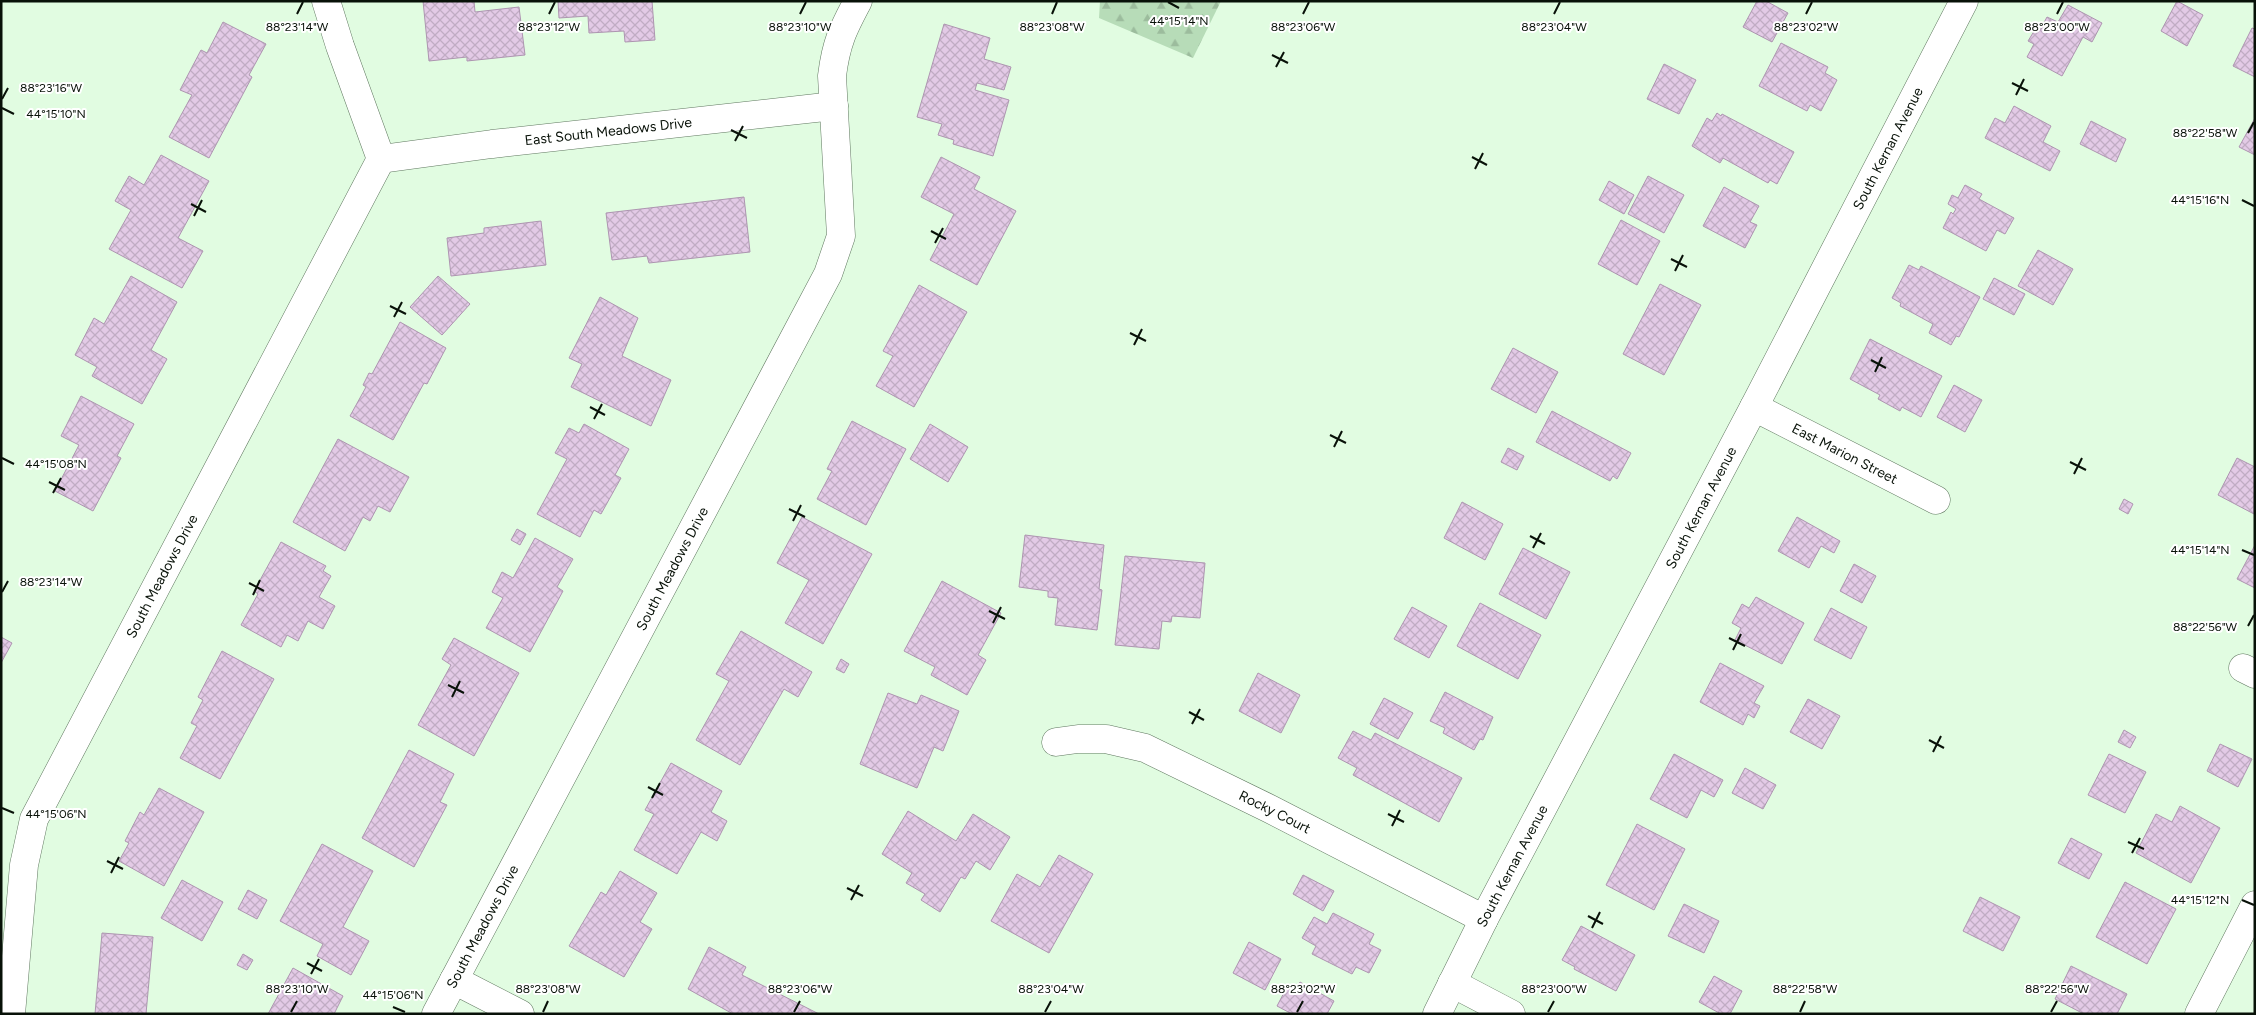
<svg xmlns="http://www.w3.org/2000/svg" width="2256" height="1015" font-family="Figtree,sans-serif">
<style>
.forest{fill:url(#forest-firs)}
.building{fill:url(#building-cross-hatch);stroke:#ad95b0}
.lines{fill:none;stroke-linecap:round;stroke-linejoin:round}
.street-casing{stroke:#607860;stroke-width:29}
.street{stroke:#fff;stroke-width:28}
.ticks{fill:none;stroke:#081108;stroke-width:2}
.labels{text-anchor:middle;stroke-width:4;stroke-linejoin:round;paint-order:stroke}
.street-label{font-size:14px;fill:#081108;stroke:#fff}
.ticks-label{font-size:12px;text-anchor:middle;fill:#081108;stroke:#fff;stroke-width:4;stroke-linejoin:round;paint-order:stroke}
</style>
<defs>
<pattern id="forest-firs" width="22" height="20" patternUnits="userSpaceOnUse" patternTransform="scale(1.25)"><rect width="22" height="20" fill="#b7dcb8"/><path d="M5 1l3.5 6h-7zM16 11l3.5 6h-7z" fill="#9cbc9d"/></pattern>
<pattern id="building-cross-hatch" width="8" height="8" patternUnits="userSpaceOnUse" patternTransform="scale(1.25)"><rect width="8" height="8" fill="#e3cae6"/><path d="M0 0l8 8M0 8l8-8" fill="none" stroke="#c1acc4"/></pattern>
</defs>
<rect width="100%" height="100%" fill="#e1fce1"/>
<!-- forest -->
<path class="forest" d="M1100 1H1221L1193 58 1099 18Z"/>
<!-- building -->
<path class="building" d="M423 1H474L475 12 519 7 525 55 467 61V57L429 61Z
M558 1H652L655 40 625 42 624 31 589 33 588 16 559 18Z
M1757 1H1766L1788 13 1772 42 1743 27Z
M2177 1 2203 15 2187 46 2161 31Z
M2068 5 2102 23 2092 42 2083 37 2062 76 2027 57 2034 44 2028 41 2036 28 2040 30 2047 17 2058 22Z
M223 22 266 44 249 75 252 77 209 158 169 137 192 95 180 90 201 50 207 53Z
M944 24 990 38 984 59 1011 67 1004 90 977 83 975 90 1009 100 993 156 953 144 954 140 938 135 942 124 917 117Z
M2252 28 2255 29V77L2233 66Z
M1781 43 1828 67 1825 73 1837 80 1821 111 1810 105 1807 111 1759 86Z
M1664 64 1696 80 1679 114 1647 99Z
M2014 106 2051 126 2043 142 2060 151 2050 171 1985 138 1995 118 2005 123Z
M1717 113 1721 116 1722 114 1794 152 1777 184 1770 180 1768 183 1723 158 1720 163 1692 146 1707 118 1712 121Z
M2255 118V155L2239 147Z
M2091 121 2126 139 2116 162 2080 144Z
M161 155 209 181 178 238 203 251 182 288 109 249 131 210 115 201 129 176 144 185Z
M941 157 980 177 974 189 1016 211 977 285 930 260 954 214 921 197Z
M1648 176 1684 195 1664 233 1628 214Z
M1609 181 1634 195 1624 214 1599 200Z
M1965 185 1982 194 1979 199 2014 218 2005 234 1997 230 1986 251 1943 228 1951 212 1953 214 1956 209 1948 204 1952 195 1958 198Z
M1724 187 1759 206 1750 222 1757 225 1745 248 1703 226Z
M744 197 750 252 649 263 647 256 612 260 606 213Z
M1621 220 1660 241 1637 285 1598 264Z
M541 221 546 265 451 276 447 238 484 233V228Z
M2038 250 2073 269 2053 305 2018 286Z
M1909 265 1919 270 1921 266 1980 297 1959 337 1956 336 1951 345 1929 333 1933 324 1900 306 1901 303 1892 298Z
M131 276 177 302 151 350 167 359 142 404 92 376 97 367 75 355 94 318 104 324Z
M438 276 470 304 442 335 410 307Z
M1994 278 2025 294 2014 315 1983 299Z
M1660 284 1701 305 1664 375 1623 354Z
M919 285 967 312 914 407 876 386 893 356 883 351Z
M600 297 638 318 622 356 671 380 651 426 571 387 582 364 569 358Z
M400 322 446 348 427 384 424 383 393 440 350 416 366 387 363 385 369 373 372 374Z
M1870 339 1942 376 1921 417 1902 407 1900 411 1878 399 1880 395 1850 379Z
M1513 348 1558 372 1536 413 1491 389Z
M1954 385 1982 400 1965 432 1937 417Z
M81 396 134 424 117 456 121 458 93 511 55 491 79 445 61 436Z
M1552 411 1631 453 1617 479 1613 476 1610 481 1536 442Z
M852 421 906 449 866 525 817 499 832 471 827 469Z
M584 424 629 449 615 475 621 478 601 514 594 510 580 537 537 514 567 459 555 453 569 428 579 433Z
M930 424 968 447 948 482 910 459Z
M338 439 409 477 390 512 378 506 370 521 363 517 345 551 293 522Z
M1508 448 1524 456 1517 470 1501 462Z
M2237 458 2255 467 2254 514 2218 495Z
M2124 499 2133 504 2128 514 2119 509Z
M1462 502 1503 524 1485 560 1444 538Z
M802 517 872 554 823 644 785 623 809 580 777 563Z
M1797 517 1840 541 1834 553 1821 546 1809 568 1778 551Z
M517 529 526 534 520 545 511 540Z
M1025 535 1104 545 1099 589 1102 590 1097 630 1055 625 1058 598 1048 597V591L1019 587Z
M535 538 573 559 557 587 563 591 530 652 486 628 503 598 492 592 502 572 513 578Z
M281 542 326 566 323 571 331 576 319 597 335 606 323 629 308 621 298 641 287 635 281 647 241 625 258 594 254 591Z
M2255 545V588L2237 579Z
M1523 548 1570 572 1546 619 1499 594Z
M1125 556 1205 563 1200 618 1172 616 1171 622 1162 621 1159 649 1115 645Z
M1854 564 1876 576 1862 603 1840 591Z
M942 581 1001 613 978 655 986 660 967 695 931 675 935 667 904 651Z
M1756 597 1804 623 1782 664 1735 640 1741 628 1732 623 1742 604 1749 608Z
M1480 603 1541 635 1518 679 1457 646Z
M1412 607 1447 626 1429 658 1394 639Z
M1831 608 1867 627 1851 659 1814 640Z
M741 631 812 672 798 697 784 689 740 765 696 740 729 681 716 674Z
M1 637 12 643 1 663Z
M454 638 519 673 474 756 418 725 451 665 442 659Z
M222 651 274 679 220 779 180 758 197 726 191 723 203 700 198 697Z
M841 659 849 664 844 673 836 669Z
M1720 663 1764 686 1754 703 1760 706 1754 718 1748 714 1743 725 1700 702Z
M1258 673 1300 695 1281 733 1239 711Z
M1445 692 1493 717 1483 740 1480 739 1474 750 1443 733 1445 728 1430 721Z
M888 693 917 704 921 695 959 711 943 751 934 747 917 788 860 764Z
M1384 698 1413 713 1398 739 1370 724Z
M1808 699 1840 716 1822 749 1790 732Z
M2124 730 2136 737 2130 748 2118 742Z
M1353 731 1371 740 1375 733 1462 778 1439 822 1353 775 1357 768 1338 758Z
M2220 744 2252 759 2238 787 2207 771Z
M409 750 454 774 440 802 447 805 414 867 362 838Z
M1674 754 1723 780 1714 797 1701 790 1687 818 1650 799Z
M2109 754 2146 772 2125 813 2088 795Z
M671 763 722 791 711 812 727 821 717 841 701 832 677 874 634 850 654 814 645 810Z
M1745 768 1776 785 1763 809 1732 793Z
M159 788 204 812 164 886 119 861 129 843 125 841 140 812 144 815Z
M2180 806 2220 828 2191 883 2136 853 2156 814 2172 822Z
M908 811 956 841 973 814 1010 837 990 870 976 861 965 879 961 877 940 912 921 900 925 894 906 883 912 873 882 854Z
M1637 824 1685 849 1654 910 1606 885Z
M2071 838 2102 854 2089 879 2058 863Z
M322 844 373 871 343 927 369 941 351 975 317 956 323 944 280 921Z
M1059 855 1093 874 1049 953 991 921 1017 874 1040 887Z
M620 871 657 893 640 922 652 929 624 977 569 946 601 892 606 895Z
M1303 875 1334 891 1323 911 1293 894Z
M182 880 223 902 202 941 161 918Z
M2125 882 2176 909 2147 964 2096 937Z
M248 890 267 900 257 919 238 909Z
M1980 897 2020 917 2003 951 1963 931Z
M1684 904 1719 921 1704 953 1668 936Z
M1333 913 1374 934 1369 944 1381 950 1369 973 1356 967 1352 974 1312 954 1316 946 1302 938 1314 917 1327 924Z
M1581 926 1635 955 1616 991 1574 969 1575 967 1562 960Z
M102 933 153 937 146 1014H95Z
M1249 942 1281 959 1265 990 1233 973Z
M709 947 746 967 742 975 819 1014H733L688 989Z
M243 954 253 960 247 970 237 965Z
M2071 966 2127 994 2117 1014H2084L2055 999Z
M293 968 343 996 334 1014H268Z
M1714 976 1742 991 1730 1014H1721L1699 1002Z
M1300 982 1334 1001 1327 1014H1292L1277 1006 1287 987 1295 991Z"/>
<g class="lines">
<!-- street casing -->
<g class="street-casing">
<g id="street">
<path d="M326 1 340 46 381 159"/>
<path id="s1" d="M381 159 492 144 834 106"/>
<path id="s2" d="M1754 407 1936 500"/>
<path d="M2243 668 2255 674"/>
<path id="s3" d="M1056 742 1078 739H1106L1145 748 1270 809 1484 919"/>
<path d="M454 980 520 1014"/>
<path d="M1452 983 1511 1014"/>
<path id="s4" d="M11 1014 24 865 34 819 381 159"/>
<path id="s5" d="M436 1014 828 274 841 236 832 76C836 43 843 29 858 1"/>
<path id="s6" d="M1437 1014 1484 919 1754 407 1964 1"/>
<path d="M2199 1014 2255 905"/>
</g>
</g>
<!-- street -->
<use href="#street" class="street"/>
</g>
<!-- ticks -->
<path class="ticks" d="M1168 2 1179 8M297 14 303 2M549 14 555 2M800 14 806 2M1052 14 1057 2M1303 14 1309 2M1554 14 1560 2M1806 14 1812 2M2057 14 2063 2M1272 55 1288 63M1276 67 1284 52M2012 83 2028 91M2016 95 2024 79M2 99 8 88M2 108 14 114M731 130 747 138M2248 133 2254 122M735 141 743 126M1472 157 1487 165M1475 169 1483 153M2242 200 2254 206M191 204 206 212M194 216 202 200M931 231 946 239M935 243 943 228M1671 259 1687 267M1675 271 1683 255M390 306 406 314M394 317 402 302M1130 333 1146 341M1134 345 1142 329M1871 360 1886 368M1875 372 1882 357M590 407 605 415M594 419 602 404M1330 435 1346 443M1334 447 1342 431M2 458 14 464M2070 462 2086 470M2074 474 2082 458M49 482 65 490M53 493 61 478M789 509 805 517M793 521 801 505M1530 536 1545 544M1533 548 1541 533M2242 550 2254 555M249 583 264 591M2 592 8 581M253 595 260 580M989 611 1005 619M993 623 1001 607M2248 626 2254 615M1729 638 1745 646M1733 650 1741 634M448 685 464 693M452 697 460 681M1189 712 1204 720M1192 724 1200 709M1929 740 1944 748M1933 752 1941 736M648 787 663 795M652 798 660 783M2 808 14 813M1388 814 1404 822M1392 826 1400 810M2128 842 2144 849M2132 853 2140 838M107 861 123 869M111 873 119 857M847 888 863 896M851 900 859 885M2242 900 2254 905M1588 916 1603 924M1592 928 1600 912M307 963 322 971M311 974 319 959M393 1007 405 1012M291 1012 297 1001M543 1012 548 1001M794 1012 800 1001M1045 1012 1051 1001M1297 1012 1303 1001M1548 1012 1554 1001M1800 1012 1805 1001M2051 1012 2057 1001"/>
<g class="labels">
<!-- street labels -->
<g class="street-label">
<text dy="5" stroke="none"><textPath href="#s1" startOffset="229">East South Meadows Drive</textPath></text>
<text dy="5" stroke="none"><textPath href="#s6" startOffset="976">South Kernan Avenue</textPath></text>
<text dy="5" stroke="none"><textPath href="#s2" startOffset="102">East Marion Street</textPath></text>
<text dy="5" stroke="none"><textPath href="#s6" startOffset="571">South Kernan Avenue</textPath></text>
<text dy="5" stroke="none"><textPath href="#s5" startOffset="504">South Meadows Drive</textPath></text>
<text dy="5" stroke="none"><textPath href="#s4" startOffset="471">South Meadows Drive</textPath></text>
<text dy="5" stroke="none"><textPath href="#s3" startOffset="235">Rocky Court</textPath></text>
<text dy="5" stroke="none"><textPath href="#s6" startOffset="166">South Kernan Avenue</textPath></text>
<text dy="5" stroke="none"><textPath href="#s5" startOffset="99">South Meadows Drive</textPath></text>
</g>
</g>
<g class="ticks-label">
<text x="1179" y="25">44°15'14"N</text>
<text x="297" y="31">88°23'14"W</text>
<text x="549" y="31">88°23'12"W</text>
<text x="800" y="31">88°23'10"W</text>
<text x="1052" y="31">88°23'08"W</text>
<text x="1303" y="31">88°23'06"W</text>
<text x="1554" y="31">88°23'04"W</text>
<text x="1806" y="31">88°23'02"W</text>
<text x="2057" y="31">88°23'00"W</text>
<text x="51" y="92">88°23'16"W</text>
<text x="56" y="118">44°15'10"N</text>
<text x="2205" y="137">88°22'58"W</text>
<text x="2200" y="204">44°15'16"N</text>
<text x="56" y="468">44°15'08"N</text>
<text x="2200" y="554">44°15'14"N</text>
<text x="51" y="586">88°23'14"W</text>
<text x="2205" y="631">88°22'56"W</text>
<text x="56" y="818">44°15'06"N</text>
<text x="2200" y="904">44°15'12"N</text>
<text x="297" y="993">88°23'10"W</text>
<text x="548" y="993">88°23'08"W</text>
<text x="800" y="993">88°23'06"W</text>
<text x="1051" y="993">88°23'04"W</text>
<text x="1303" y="993">88°23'02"W</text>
<text x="1554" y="993">88°23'00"W</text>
<text x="1805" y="993">88°22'58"W</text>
<text x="2057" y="993">88°22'56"W</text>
<text x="393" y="999">44°15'06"N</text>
</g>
<!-- border -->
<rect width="2256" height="1015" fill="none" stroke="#081108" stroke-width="5"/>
</svg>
